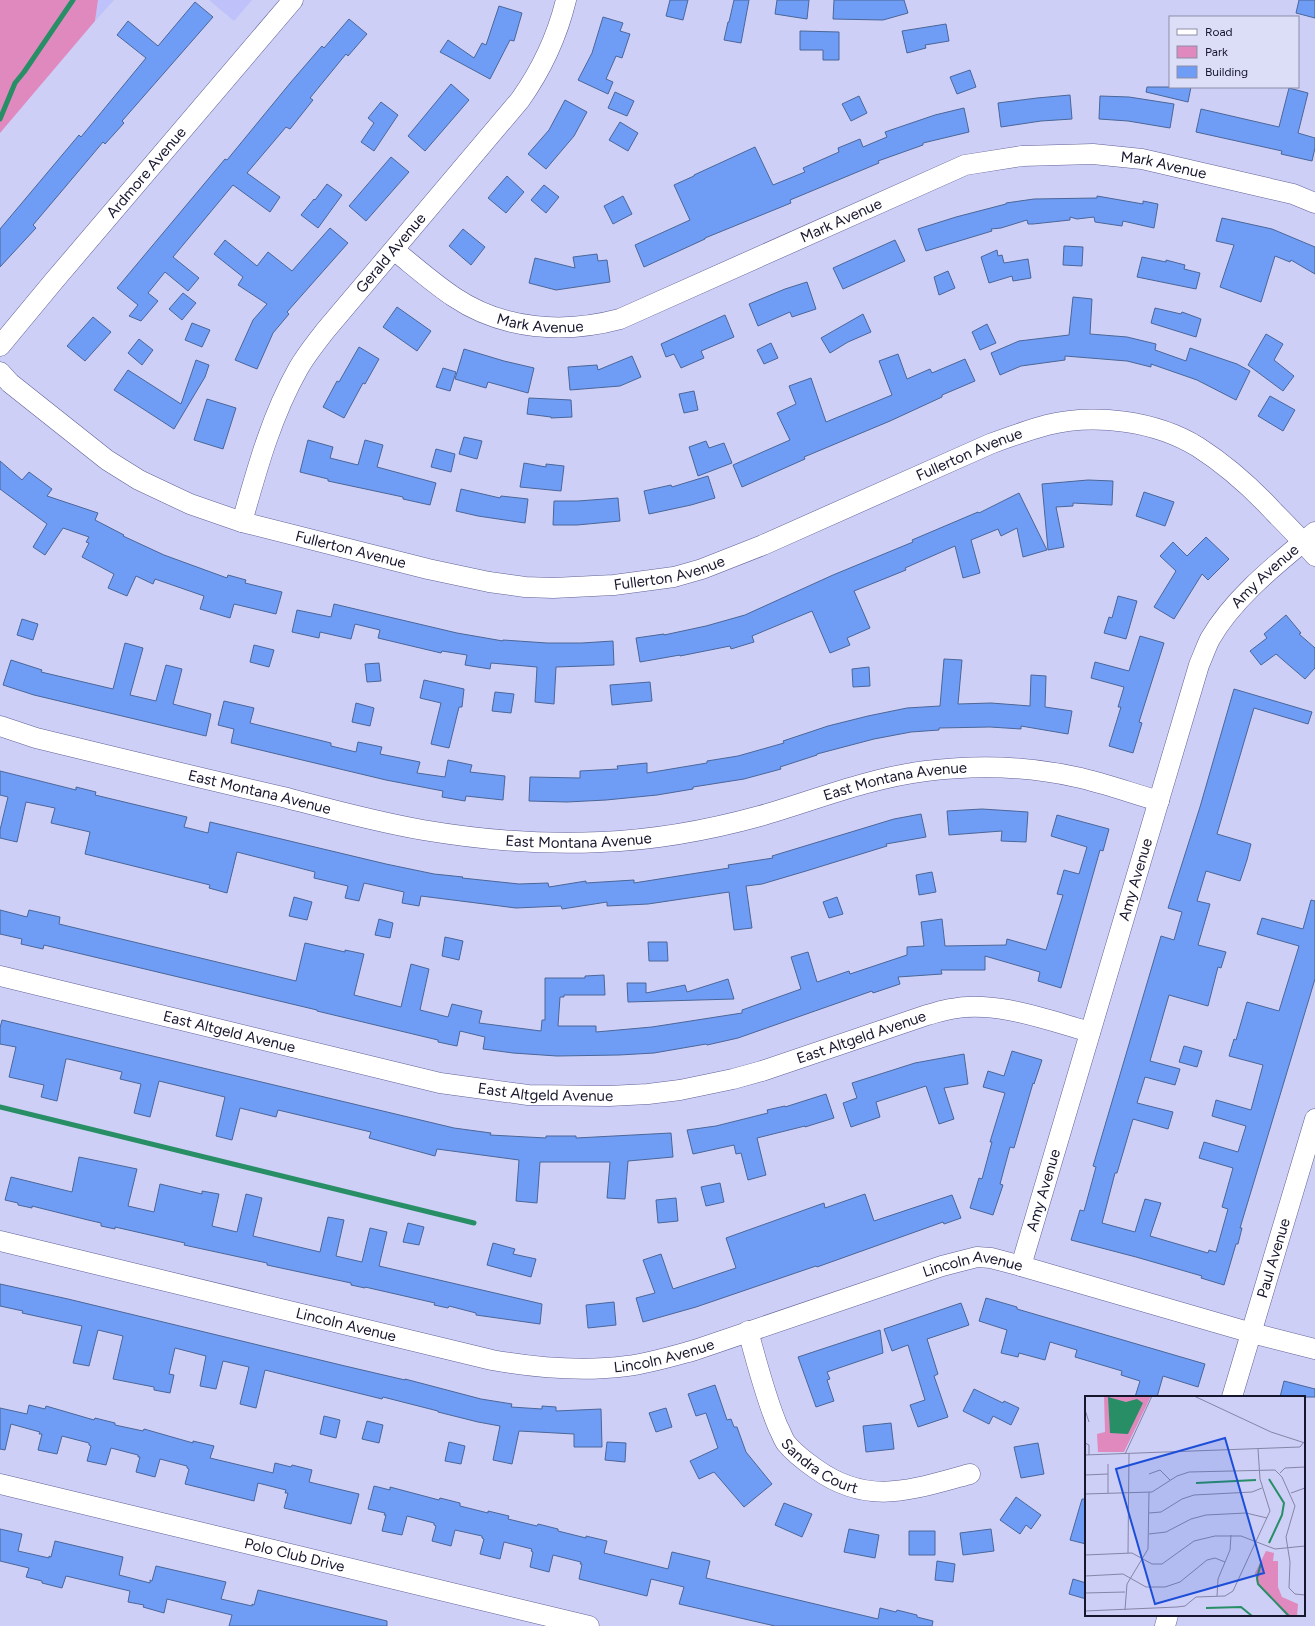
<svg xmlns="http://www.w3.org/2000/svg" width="1315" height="1626" font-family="Figtree,sans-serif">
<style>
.built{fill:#bfc2fa}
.green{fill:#df89be}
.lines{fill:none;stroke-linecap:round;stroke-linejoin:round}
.stream{stroke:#288e66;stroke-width:5}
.building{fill:#6f9df5;stroke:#4b6699}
.street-casing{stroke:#606098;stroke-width:21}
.street{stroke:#fff;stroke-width:20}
.labels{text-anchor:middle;stroke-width:3;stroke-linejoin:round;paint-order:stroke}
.street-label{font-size:15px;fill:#16162d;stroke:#dcdef8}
.inset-river{fill:none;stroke:#288e66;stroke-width:2}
.inset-road{fill:none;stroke:#8485a6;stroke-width:1}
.view{fill:#1d4ed8;fill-opacity:0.15;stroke:#1d4ed8;stroke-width:2}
.inset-edge{fill:none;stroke:#16162d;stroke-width:2}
</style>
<rect width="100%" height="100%" fill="#cdcff6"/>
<!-- built -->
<path class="built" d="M98 0H114L95 21Z
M209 0H252L234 21Z"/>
<!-- green -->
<path class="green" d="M0 0H98L95 21 0 133Z"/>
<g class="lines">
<!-- stream -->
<path class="stream" d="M0 119 15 83 24 72 73 0
M0 1107 474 1223"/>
</g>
<!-- building -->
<path class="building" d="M670 0H688L683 20 666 16Z
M734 0H749L741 43 724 40 728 22H729Z
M777 0H809L807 19 775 14Z
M834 0H904L908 13 883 20 833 19Z
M1299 0H1315V18L1296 13Z
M195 2 213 17 122 121 124 123 105 144 103 142 66 186 33 225 36 228 0 267V229L79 135 81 137 146 58 117 35 128 21 158 46Z
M499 6 522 13 514 41 510 40 490 79 440 52 448 40 474 58 482 43 486 45Z
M603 17 623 23 620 31 630 34 622 58 616 56 606 79 613 82 608 94 578 80 592 53Z
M349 19 367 34 348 56 346 54 310 98 313 100 290 129 286 127 247 173 280 197 270 212 233 185 173 257 199 278 188 291 165 272 148 293 158 301 141 321 129 316 138 305 117 288 225 159 227 160 291 82 322 46 324 48Z
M946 24 949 41 925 45 926 48 907 53 902 31Z
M800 31 839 32V60H823V50H800Z
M970 70 976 87 957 94 950 77Z
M451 84 469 100 425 151 408 136Z
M1147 87H1191L1188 102 1146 92Z
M1289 88 1308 93 1298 133 1315 138V148L1312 161 1281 154 1282 151 1196 132 1201 109 1279 127Z
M615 92 634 101 627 116 608 108Z
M1070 95 1072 119 1041 121 1001 127 998 103 1037 98Z
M859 96 867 113 851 121 842 104Z
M1100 96 1129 97 1174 104 1170 128 1128 121 1099 119Z
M565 100 587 112 574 136 546 169 528 154 549 130Z
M381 102 398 115 374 151 361 142 374 123 368 118Z
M964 108 969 132 923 143V145L878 161 879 163 790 200 791 203 705 238V239L644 267 635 245 690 220 674 185 694 176V175L755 147 773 185 805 172 803 168 839 152 838 148 860 139 863 147 887 137 885 132 935 115Z
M620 122 638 133 628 151 609 140Z
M391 157 409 172 366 221 349 206Z
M507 176 524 192 506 213 488 198Z
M327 184 342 195 318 228 301 215 314 199 315 200Z
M544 185 559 197 546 213 531 200Z
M623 196 632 214 613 224 604 206Z
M1097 196 1143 204V201L1158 204 1154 228 1123 221 1122 226 1095 222 1094 217 1077 219 1070 217V220L1033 224H1028L1027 220 1001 228 991 229 992 231 926 251 918 229 956 217 1006 204V203L1034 199 1097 198Z
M1222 218 1272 229 1315 247V274L1291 260 1290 262 1275 256 1261 302 1220 287 1234 245 1216 241Z
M330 228 348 243 287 312 289 314 273 333 257 369 235 360 253 320 267 304 238 285 243 277 214 254 225 240 257 266 268 252 292 271Z
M463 229 485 247 471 265 449 246Z
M895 240 905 261 843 289 833 268Z
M1064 246 1083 247 1082 266 1063 265Z
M997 250 998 256 1002 255 1004 263 1028 259 1031 278 1013 281 1012 276 989 283 981 257Z
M597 254 598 261 607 260 610 282 556 290 529 283 535 258 575 268 573 257Z
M1142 257 1166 262V260L1185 265 1184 269 1200 273 1196 289 1137 277Z
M948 271 955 288 939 295 934 277Z
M807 282 816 309 792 317 790 312 758 326 749 304 785 289Z
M183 293 196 303 182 320 169 309Z
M1073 297 1092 299 1090 334 1127 337 1156 344 1155 350 1186 361 1190 348 1237 364 1250 371 1236 400 1197 380 1151 364V367L1127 361 1065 356V360L1021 366 1000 375 991 353 1019 341 1069 335Z
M397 307 431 331 417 351 383 327Z
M1155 308 1181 314 1182 312 1201 319 1196 337 1151 323Z
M863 314 871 332 848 342 830 353 821 338Z
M725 315 734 337 701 351 704 358 681 368 674 354 666 357 661 344Z
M93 317 111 332 85 361 67 346Z
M192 323 210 330 202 347 185 340Z
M987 324 996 343 980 350 972 332Z
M1266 334 1283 344 1274 360 1294 376 1283 391 1248 365Z
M139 339 153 350 142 365 128 353Z
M771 343 778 358 764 364 757 350Z
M359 347 379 359 365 384 363 383 344 418 323 407 337 381 339 382Z
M464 349 504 361 534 368 528 393 488 382 486 388 455 379Z
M898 354 907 379 930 369 932 373 965 359 975 381 942 395V397L890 421 804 457 805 459 742 487 733 465 790 440 777 413 796 404 789 386 811 378 826 422 892 395 879 361Z
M632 356 641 377 620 386 570 390 568 367 597 365 598 370Z
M196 360 209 365 205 377 174 429 114 390 128 370 181 404Z
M443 368 456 372 450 391 436 387Z
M694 391 698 410 684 413 679 394Z
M1270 396 1295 410 1283 431 1258 416Z
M529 398 571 400 572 417 551 418V417L527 414Z
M207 399 236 408 223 449 194 440Z
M464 437 482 441 477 459 459 454Z
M308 440 333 447 330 458 358 465 365 440 383 445 377 467 436 483 430 505 403 499V497L328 481V479L300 472Z
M706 441 709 448 724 443 732 463 698 476 689 447Z
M436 449 455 454 451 472 431 467Z
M0 461 22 480 29 472 52 489 47 496 98 513 95 520 124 535 123 536 164 555 227 578 228 575 246 580 245 583 282 592 276 614 234 604 230 618 200 609 204 596 155 579 153 584 136 576 127 596 108 588 114 574 82 557 89 543 86 542 89 537 63 528 45 555 33 547 47 524 0 489Z
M524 463 546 467V464L564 466 561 491 520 487Z
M708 476 715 498 691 505 649 514 644 491 671 485 672 487Z
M1088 480 1113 481 1112 505 1073 503V506L1056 507 1064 547 1048 550 1042 484Z
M461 489 500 498 501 496 528 499 525 523 478 516 456 511Z
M1144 492 1174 502 1165 526 1136 516Z
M1019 493 1047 550 1023 557 1017 528 1001 536 998 529 971 540 980 573 963 578 955 546 905 568 906 570 854 591 870 628 847 638 850 645 830 653 812 611 752 636 754 642 731 649 730 646 680 656V655L640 662 636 638 664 634V635L706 626 745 615 833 575 913 542 912 540 978 512 979 513Z
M618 498 620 521 577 525H553L554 501H578Z
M1206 537 1229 559 1208 580 1202 574 1174 619 1154 607 1176 571 1160 556 1173 542 1187 556Z
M1118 596 1137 601 1126 639 1104 633 1109 617 1112 618Z
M334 604 457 633 503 641V640L547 643H582L613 641 614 665 556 667 554 704 535 702 537 667 491 663 490 669 465 665 467 655 442 651 441 653 378 638 380 630 355 624 351 639 320 632 319 638 292 632 297 610 331 617Z
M1286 615 1301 633 1299 634 1315 648V668L1305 679 1276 654 1261 665 1250 651 1267 638 1264 634Z
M22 619 38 624 33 640 17 635Z
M1140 636 1164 643 1139 722 1142 723 1133 753 1109 746 1121 707H1118L1124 687 1091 678 1095 662 1129 671Z
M125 643 143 648 130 695 156 701 166 665 182 669 173 704 211 714 206 736 34 695 3 685 11 660 42 670 41 672 113 689Z
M254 645 274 650 269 667 250 662Z
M944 659 962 660 958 704 991 703 1030 706 1031 675 1046 676 1045 707 1072 711 1068 734 1021 726V729L990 727 939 728V730L911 732 874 739 817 754V755L780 767 781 769 744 779 693 787V789L657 795 606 800 567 802 529 801 530 777 580 778V771L618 769 617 766 647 763V773L707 763V761L738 756 784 743 783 741 828 726 868 716 907 708 940 706Z
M379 663 381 681 367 682 365 664Z
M869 667 870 686 853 687 852 669Z
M424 680 464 689 462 707H459L449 748 431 744 441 703 420 698Z
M650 682 652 701 612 705 610 685Z
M1234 689 1312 712 1308 724 1254 708 1217 834 1251 844 1247 860 1240 881 1206 871 1197 901 1210 904 1198 945 1226 952 1221 968 1218 967 1208 1006 1169 995 1150 1061 1180 1069 1175 1085 1145 1077 1137 1103 1173 1112 1168 1129 1133 1119 1117 1173H1115L1102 1223 1135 1232 1145 1199 1161 1203 1150 1236 1208 1253 1209 1250 1216 1252 1228 1209 1222 1207 1233 1168 1199 1158 1204 1142 1238 1152 1246 1126 1212 1116 1216 1100 1251 1110 1263 1065 1229 1056 1234 1039 1236 1040 1247 1002 1279 1011 1299 946 1257 934 1262 918 1303 929 1311 900 1315 901V979L1240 1228H1242L1238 1244H1236L1224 1285 1201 1278 1202 1276 1136 1257 1071 1240 1080 1210 1084 1211 1096 1167 1093 1166 1161 936 1174 940 1182 912 1168 908 1200 807Z
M495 692 514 694 511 713 492 711Z
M224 701 254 708 250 723 331 743V746L356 752 358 742 382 747 380 754 420 762 417 773 445 777 448 760 472 765 470 772 505 776 503 800 466 796 465 801 442 797 443 791 386 780 231 743 234 729 218 725Z
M356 703 374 708 370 726 352 722Z
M0 771 76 790V787L96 792 95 795 187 817 184 827 208 833 210 822 386 864 434 874 463 877 462 878 519 884 548 883 549 887 586 881V883L634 880V883L729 868 728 865 773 858 772 856 894 819 921 814 926 837 886 844 887 846 806 871 762 884 746 886 752 928 734 930 729 892 648 904 607 906V902L562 909 561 906 516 908 421 896 419 906 402 903 404 892 364 883 359 901 345 898 348 886 314 878 315 872 237 852 227 893 209 888 210 885 85 854 90 832 51 823 55 808 26 802 17 842 0 838V830L8 797 0 795Z
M982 809 1028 812 1026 842 1001 841 1002 831 949 835 947 811Z
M1057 815 1109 829 1103 851 1100 850 1061 988 1038 981 1040 972 985 956V970H941L942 974 898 977 900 984 873 993 872 991 738 1038 707 1045 706 1044 654 1053 619 1055 557 1056 513 1053 483 1049 485 1037 460 1031 457 1046 438 1042V1040L317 1011V1010L44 945 43 949 21 944 22 939 0 934V910L27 917 29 910 60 917 59 924 296 981 305 943 345 952V950L364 954 354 995 401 1007 411 964 429 969 420 1010 448 1017 452 1004 482 1011 479 1023 541 1031 542 1020H545V978H585V976L604 975 605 995H564V997H560L558 1026H596V1032L652 1027 742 1013V1010L801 989 791 957 808 952 817 982 849 971 850 974 907 955V947L924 946 921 922 942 919 945 946 1006 945 1007 939 1046 950 1063 895 1057 894 1064 870 1079 874 1087 847 1051 836Z
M932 872 936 892 919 895 916 875Z
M294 897 312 902 307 920 289 916Z
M837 897 843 914 829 918 823 902Z
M379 919 393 923 390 938 375 935Z
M445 937 463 941 459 960 442 956Z
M648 942H667L668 961H649Z
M728 979 734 999 628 1002 627 983H646V993L685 985 687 992Z
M2 1020 454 1128 491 1133 490 1135 546 1138V1136H576V1138L671 1133 673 1157 628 1161 625 1199 607 1198 610 1162H540L537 1203 516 1201 519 1160 437 1149 435 1156 369 1138 371 1132 278 1110 276 1117 240 1108 232 1140 216 1136 225 1097 159 1081 150 1117 134 1113 141 1084 120 1079 122 1072 68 1059H66L57 1101 41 1097 44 1085 9 1077 16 1047 0 1044V1028Z
M1184 1046 1202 1051 1197 1067 1179 1062Z
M1012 1051 1042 1060 1034 1084 1033 1083 1014 1148 1010 1147 1000 1184 1003 1185 993 1215 970 1208 979 1178 982 1179 992 1142H990L1005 1093 983 1087 988 1071 1004 1076Z
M964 1054 968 1084 944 1088 954 1119 939 1124 926 1086 876 1102 880 1117 851 1127 843 1103 857 1098 852 1083 915 1063Z
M826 1094 834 1118 805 1127V1126L757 1138 766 1175 748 1180 741 1153 736 1154 734 1145 693 1154 687 1130 716 1126 768 1113 767 1110 785 1106V1107Z
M79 1157 137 1169 128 1206 154 1212 160 1184 202 1194V1191L219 1194 212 1226 237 1232 246 1194 262 1198 253 1236 320 1252 328 1217 344 1220 336 1256 362 1262 370 1228 387 1232 379 1266 542 1304 540 1324 476 1315V1313L449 1306 448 1308 434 1305 435 1303 365 1287V1288L351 1285V1283L267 1265V1263L184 1245 185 1243 115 1227V1229L101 1226V1223L88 1220 32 1206V1208L18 1205V1203L5 1200 11 1177 72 1192Z
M720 1183 724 1202 706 1206 701 1187Z
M865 1194 874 1221 952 1195 961 1218 944 1224 943 1222 817 1267 816 1266 696 1307 643 1322 636 1298 655 1293 643 1260 661 1254 673 1289 736 1268 726 1238 824 1203 825 1208Z
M676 1198 678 1221 658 1223 656 1200Z
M408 1223 424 1227 419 1245 403 1242Z
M493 1243 515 1249 513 1254 536 1259 531 1277 487 1265Z
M0 1284 68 1299 345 1366 405 1380V1379L481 1399 512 1404 511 1407 542 1409V1406L556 1407V1411L601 1409 602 1447H574V1434L519 1431 512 1464 493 1460 500 1426 478 1422 438 1412V1411L383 1397 382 1399 265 1370 256 1408 240 1404 249 1367 223 1361 216 1389 200 1386 206 1356 175 1348 169 1374 174 1375 170 1393 154 1390V1387L113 1379 123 1336 98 1330 89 1366 73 1363 82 1326 22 1313 23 1311 0 1306Z
M986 1298 1017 1307V1309L1205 1364 1198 1387 1163 1376 1157 1397H1135L1140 1381 1121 1375 1122 1371 1075 1357 1077 1350 1050 1342 1045 1360 1019 1353 1018 1357 1001 1353 1007 1330 979 1321Z
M614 1302 616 1325 588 1328 586 1305Z
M961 1303 969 1325 927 1339 938 1374 934 1376 948 1417 918 1427 910 1405 925 1400 908 1345 892 1351 884 1329Z
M880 1330 883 1353 827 1372 830 1379 827 1380 834 1401 816 1407 798 1357Z
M1284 1381 1315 1389V1397H1280Z
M715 1385 727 1420 731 1419 734 1427H737L746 1452 772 1484 744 1507 714 1472 699 1479 690 1461 718 1448 706 1413 696 1416 688 1394Z
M974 1389 1003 1403 1004 1401 1019 1408 1011 1425 993 1416 989 1424 963 1411Z
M29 1405 45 1409 46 1406 94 1420 95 1418 115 1423V1425L143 1431 144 1429 193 1443V1441L214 1446 210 1458 273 1473 275 1463 291 1467 292 1465 312 1470 309 1482 359 1494 351 1524 284 1508 288 1493H285L286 1490 258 1483 254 1501 185 1484 189 1469 187 1468V1466L160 1459 155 1477 136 1472 140 1457H138V1455L111 1448 106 1465 87 1461 91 1446 89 1445V1443L62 1436 57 1454 38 1450 42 1434H39L40 1432 11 1424 5 1450 0 1449V1408L27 1414Z
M666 1408 672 1427 656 1432 649 1413Z
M324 1416 340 1420 336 1438 320 1434Z
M367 1421 383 1425 379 1443 362 1439Z
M891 1423 894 1449 866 1452 863 1426Z
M449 1442 465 1446 461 1464 445 1461Z
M607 1442 626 1443 625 1462 605 1460Z
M1038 1443 1044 1474 1021 1478 1014 1447Z
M374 1486 390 1490V1487L439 1500 440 1498 460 1503V1506L488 1513V1511L509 1516 508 1519 537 1526 538 1524 558 1529V1531L586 1538V1536L607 1541 604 1553 668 1569 672 1552 710 1561 706 1578 878 1619 880 1608 896 1612 897 1610 917 1615V1617L933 1621 932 1626H775L679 1604 684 1587 651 1579 647 1596 579 1579 582 1564H580L581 1562 553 1555 549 1572 530 1567 533 1552 531 1551 532 1549 504 1542 500 1559 480 1554 484 1539 482 1538V1536L455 1530 451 1546 432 1541 436 1526 434 1525V1523L407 1516 402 1535 382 1531 386 1515H384L385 1513 368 1509Z
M1016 1497 1041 1515 1031 1529 1026 1525 1020 1534 1000 1520Z
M1082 1499H1086V1544L1070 1540Z
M784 1503 812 1514 802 1537 775 1525Z
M0 1529 22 1534 18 1551 49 1558V1556L51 1557 55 1541 123 1557 119 1575 150 1583V1580L152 1581 156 1566 226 1582 221 1599 252 1606V1604L254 1605 258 1590 387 1621V1626H229L232 1615 167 1599 164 1613 143 1607 144 1605 128 1602 130 1591 66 1576 62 1588 42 1583V1581L26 1577 29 1568 0 1561Z
M849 1529 879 1535 875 1558 844 1552Z
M991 1529 994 1551 963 1555 960 1533Z
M909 1531H935V1555H909Z
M937 1561 955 1564 953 1582 935 1580Z
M1073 1579 1086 1583V1599L1069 1594Z"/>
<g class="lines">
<!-- street casing -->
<g class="street-casing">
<g id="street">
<path id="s1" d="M394 250C414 266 433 283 454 297 503 330 564 334 620 319L965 165 1022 156 1093 154 1142 159 1293 194 1315 203"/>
<path id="s2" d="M0 346 53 282 293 0"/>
<path id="s3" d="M0 372 10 383 107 460 139 480 190 504 242 522 428 569 489 582 525 587 553 588 614 585 674 577 702 569 763 545 990 444C1009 437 1028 430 1047 425 1095 413 1156 421 1198 447 1226 465 1251 487 1274 512 1288 526 1302 540 1315 556"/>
<path id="s4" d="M242 522C257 469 271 417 298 369 306 355 316 343 325 331L520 100C542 69 557 37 566 0"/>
<path id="s5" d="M0 726 36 738C118 758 200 778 283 797 329 809 376 822 423 830 482 840 541 845 601 842 654 840 709 830 760 816 815 800 869 778 926 771 975 765 1027 766 1076 777 1104 783 1131 793 1159 801"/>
<path id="s6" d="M0 976 440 1083 528 1095 609 1096 648 1094 680 1090 733 1079 762 1071 927 1015C935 1013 943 1010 951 1009 995 1000 1047 1020 1090 1032"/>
<path id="s7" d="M0 1241 492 1360C537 1368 581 1372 627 1366 650 1363 673 1356 695 1350L942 1266 977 1257 991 1258 1021 1266 1252 1333 1315 1349"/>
<path id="s8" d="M1021 1266 1199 665C1203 656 1206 647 1210 639 1234 597 1278 563 1315 532"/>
<path id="s9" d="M748 1331C757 1363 765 1396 778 1427 781 1432 783 1439 786 1443 794 1453 806 1462 816 1469 869 1507 913 1489 970 1474"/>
<path id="s10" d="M1232 1397 1315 1119"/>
<path id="s11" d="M0 1484 589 1626"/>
<path d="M1165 1626 1168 1615"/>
</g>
</g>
<!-- street -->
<use href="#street" class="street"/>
</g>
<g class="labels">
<!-- street labels -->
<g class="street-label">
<text dy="5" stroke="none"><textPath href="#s1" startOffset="827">Mark Avenue</textPath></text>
<text dy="5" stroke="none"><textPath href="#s2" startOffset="227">Ardmore Avenue</textPath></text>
<text dy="5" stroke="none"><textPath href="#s1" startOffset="491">Mark Avenue</textPath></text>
<text dy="5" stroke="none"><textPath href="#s4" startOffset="312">Gerald Avenue</textPath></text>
<text dy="5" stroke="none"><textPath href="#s1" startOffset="168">Mark Avenue</textPath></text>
<text dy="5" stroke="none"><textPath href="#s3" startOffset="1048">Fullerton Avenue</textPath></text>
<text dy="5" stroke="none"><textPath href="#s3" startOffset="400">Fullerton Avenue</textPath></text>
<text dy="5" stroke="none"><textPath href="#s3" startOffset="724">Fullerton Avenue</textPath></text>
<text dy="5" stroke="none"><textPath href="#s8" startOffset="739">Amy Avenue</textPath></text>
<text dy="5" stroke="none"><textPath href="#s5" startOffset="916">East Montana Avenue</textPath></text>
<text dy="5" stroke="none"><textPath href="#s5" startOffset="268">East Montana Avenue</textPath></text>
<text dy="5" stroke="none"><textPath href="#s5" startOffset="592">East Montana Avenue</textPath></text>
<text dy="5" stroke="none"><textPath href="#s8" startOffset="403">Amy Avenue</textPath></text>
<text dy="5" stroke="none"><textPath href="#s6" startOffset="236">East Altgeld Avenue</textPath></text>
<text dy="5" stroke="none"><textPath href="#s6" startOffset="883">East Altgeld Avenue</textPath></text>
<text dy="5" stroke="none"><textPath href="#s6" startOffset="559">East Altgeld Avenue</textPath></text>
<text dy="5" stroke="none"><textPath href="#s8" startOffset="79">Amy Avenue</textPath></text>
<text dy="5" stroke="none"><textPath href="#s10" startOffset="145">Paul Avenue</textPath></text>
<text dy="5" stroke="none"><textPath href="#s7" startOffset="1004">Lincoln Avenue</textPath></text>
<text dy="5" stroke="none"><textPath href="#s7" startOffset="356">Lincoln Avenue</textPath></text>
<text dy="5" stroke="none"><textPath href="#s7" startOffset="680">Lincoln Avenue</textPath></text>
<text dy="5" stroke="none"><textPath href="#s9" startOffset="160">Sandra Court</textPath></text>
<text dy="5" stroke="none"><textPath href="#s11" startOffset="303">Polo Club Drive</textPath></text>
</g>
</g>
<!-- overview -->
<g transform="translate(1085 1396)">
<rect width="220" height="220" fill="#cdcff6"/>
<path d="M19 0H66L39 56H13L12 38 20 36ZM181 155 189 157 188 165H193V191L197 201 213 208 212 220H202L172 187 170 177Z" fill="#df89be"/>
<path d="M23 1 41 6 52 3 58 7 43 38 25 37Z" fill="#288e66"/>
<path class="inset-river" d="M184 83 199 107 197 119 184 147M111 87 171 84M176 167 172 182 173 188 204 220M121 212 156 211 167 220"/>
<path class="inset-road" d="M109 0 186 36 220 47M0 14 4 26M0 47 4 49V59M40 58 67 0M0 59 215 51 218 47M195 77 200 72 220 71M64 78 75 74 85 84M0 79 23 78M23 97V68M206 97 220 92M0 98 67 96 92 80 104 76 190 74 197 81 210 110 201 141 205 166 204 192 210 198 220 199M64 117 76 116 97 103 109 99 167 96 177 92M64 138 81 136 106 123 121 119 161 117 182 122M43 157 44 58M0 159 47 157 67 168H77L109 145 130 140H156L190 153 220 150M0 180 38 178 61 191H80L95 186 122 164 130 162 140 166M0 197 40 196M132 200 133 183 145 154 146 139M40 214 42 188 63 153 64 96M0 215 92 211 100 210 111 201 140 200 148 195 185 115 175 83 173 53"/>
<path class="view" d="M140 42 179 177 70 208 31 73Z"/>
<rect width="220" height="220" class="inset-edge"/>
</g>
<!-- legend -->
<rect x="1169" y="16" width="130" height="72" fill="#dcdef8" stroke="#8d8ea7"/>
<rect x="1177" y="29" width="20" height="6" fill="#ffffff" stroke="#8d8ea7"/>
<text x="1205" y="36" font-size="12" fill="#16162d">Road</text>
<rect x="1177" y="46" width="20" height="12" fill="#df89be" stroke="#8d8ea7"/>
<text x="1205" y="56" font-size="12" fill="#16162d">Park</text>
<rect x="1177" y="66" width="20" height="12" fill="#6f9df5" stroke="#8d8ea7"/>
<text x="1205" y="76" font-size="12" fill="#16162d">Building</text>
</svg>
